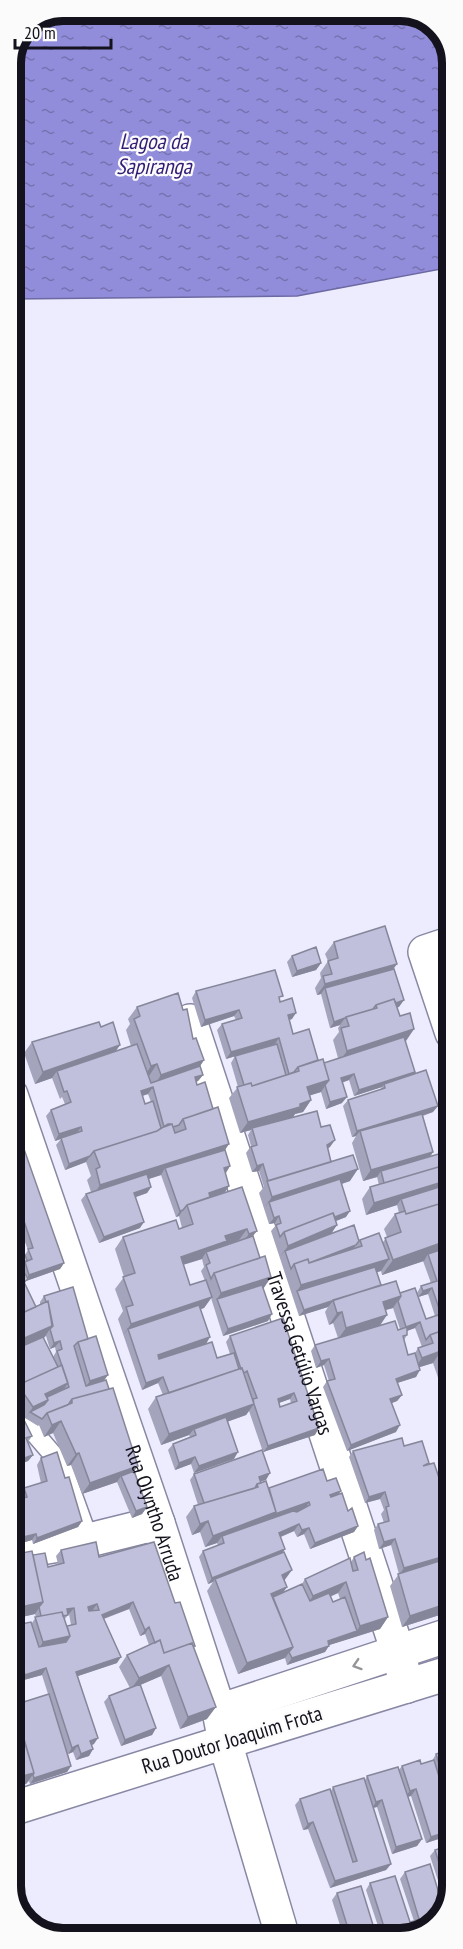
<svg xmlns="http://www.w3.org/2000/svg" width="463" height="1949" font-family="'PT Sans Narrow',sans-serif">
<style>
.water{fill:url(#water-ripples);stroke:#6c68a1;stroke-width:1.5}
.lines{fill:none;stroke-linecap:round;stroke-linejoin:round}
.lane-casing{stroke:#8988a4;stroke-width:21}
.street-casing{stroke:#8988a4;stroke-width:36}
.secondary-casing{stroke:#8988a4;stroke-width:36}
.lane{stroke:#fff;stroke-width:18}
.street{stroke:#fff;stroke-width:33}
.secondary{stroke:#fff;stroke-width:33}
.wall{fill:#a5a4bd;fill-rule:evenodd}
.shaded-wall{fill:#86869a}
.building{fill:#c0bfdc;stroke:#86869a;stroke-width:1.5;fill-rule:evenodd}
.oneway{stroke:#959599}
.labels{text-anchor:middle;stroke-width:4.5;stroke-linejoin:round;paint-order:stroke}
.street-label{font-size:21px;fill:#14131d;stroke:#fbfbfb}
.water-label{font-size:22px;font-style:italic;fill:#321c76;stroke:#fbfbfb}
.rim{fill:none;stroke:#14131d;stroke-width:8}
</style>
<defs>
<pattern id="water-ripples" width="26" height="14" patternUnits="userSpaceOnUse" patternTransform="scale(1.5)"><rect width="26" height="14" fill="#928dda"/><path d="M2 4q2-2 4 0t4 0M15 11q2-2 4 0t4 0" fill="none" stroke="#7672b0"/></pattern>
</defs>
<rect width="100%" height="100%" fill="#ececfe"/>
<!-- water -->
<path class="water" d="M63 11H406L435 24 452 53V267L297 296 11 299V63L26 26Z"/>
<g class="lines">
<!-- lane casing -->
<g class="lane-casing">
<path id="lane" d="M11 1402 23 1420 62 1465 89 1540"/>
</g>
<!-- street casing -->
<g class="street-casing">
<g id="street">
<path d="M452 943 425 952 452 1033"/>
<path id="s1" d="M190 1021 398 1652 407 1686"/>
<path d="M11 1553 89 1540 158 1523"/>
<path d="M11 1809 225 1742 283 1938"/>
</g>
</g>
<!-- secondary casing -->
<g class="secondary-casing">
<g id="secondary">
<path id="s2" d="M11 1095 158 1523 219 1711 225 1742 452 1672"/>
<path d="M219 1711 452 1634"/>
</g>
</g>
<!-- lane -->
<use href="#lane" class="lane"/>
<!-- street -->
<use href="#street" class="street"/>
<!-- secondary -->
<use href="#secondary" class="secondary"/>
</g>
<!-- wall -->
<path class="wall" d="M334 942 394 969 399 1007H397L400 1016 414 1029 405 1041 415 1072 413 1075 433 1112 423 1116 433 1152 430 1157 452 1150V1393L444 1395 433 1363 419 1367 416 1377 397 1383 402 1395 397 1401 391 1403 396 1432 347 1451 323 1387 327 1381H329L324 1365 316 1368 311 1351 315 1345 338 1338 333 1323 329 1325 325 1312 328 1307 299 1316 271 1231 276 1225 275 1223 269 1224 259 1193 264 1187 259 1171 252 1172 246 1153 251 1146 248 1135 251 1130 240 1133 229 1098 238 1087 231 1063 235 1056 275 1044 226 1059 217 1030 222 1024 236 1020 234 1016 201 1027 192 998 196 991 280 1000 292 1019 289 1020 293 1034 318 1060 324 1063 338 1058 333 1040 339 1032 338 1028 340 1025 330 1028 321 994 317 995 315 988 321 978 320 973 328 961 325 954ZM349 1080 354 1096 382 1087 380 1090 348 1100 343 1106 352 1137 356 1136 352 1143 363 1181 377 1177 379 1185 370 1187 362 1199 366 1215 397 1205 399 1213 395 1214 384 1229 387 1237 383 1242 360 1240 359 1241 332 1233 336 1221 346 1217 342 1184 350 1181 331 1162 327 1148 330 1147 321 1127 293 1117 295 1114 303 1112 311 1100 310 1095 321 1092 326 1109 342 1103V1083ZM423 1261 431 1283 421 1286 417 1293 418 1297 428 1294 435 1316 426 1319 400 1293 381 1285 377 1272 381 1271 382 1275ZM393 1308 400 1329 398 1330 380 1325 385 1310ZM415 1328 422 1347 418 1348 415 1353 408 1355 404 1340 407 1335V1331Z
M292 956 321 963 316 970 292 977 287 962Z
M137 1007 193 1039 204 1060 200 1066 203 1075 198 1081 196 1082 225 1150 230 1166 225 1173 229 1186 225 1192 253 1236 260 1258 271 1277 263 1289 268 1321 223 1336 211 1298 204 1308 201 1309 206 1344 217 1358 230 1354 226 1342 230 1336 283 1318 315 1435 263 1452 249 1411 246 1415 227 1422 234 1459 194 1473 191 1464 175 1470 168 1450 173 1444 190 1437 189 1435 161 1445 148 1409 156 1397 163 1395 158 1383 142 1390 118 1319 123 1311 115 1289 124 1277 115 1249 123 1237 182 1228 179 1216 176 1217 161 1175 149 1179 151 1187 147 1193 136 1197 140 1228 99 1243 81 1200 86 1194 91 1192 87 1180 91 1176 86 1162 65 1170 56 1145 61 1139 55 1141 46 1116 51 1110 65 1104 62 1097 60 1099 52 1078 35 1084 24 1053 32 1042 101 1027 116 1051 131 1046 126 1030 130 1024 128 1019ZM148 1094 151 1102 145 1104 142 1096ZM202 1259 204 1267 201 1271 205 1281 190 1285 183 1265ZM290 1399 291 1403 280 1407 279 1403Z
M11 1124 19 1150 64 1263 60 1269 26 1281 25 1283 36 1307 40 1305V1302L44 1296 88 1339 104 1380 147 1507 142 1514 132 1518 117 1482 82 1494 71 1465 67 1466 53 1433 44 1437 39 1425 38 1426 25 1418V1419L20 1411 32 1436 28 1442 33 1455 28 1461 18 1465 24 1488 41 1483 37 1465 41 1458 65 1478 82 1521 78 1527 33 1544 32 1540 11 1546V1407L14 1412 19 1410 11 1398V1221L25 1255 28 1250 17 1221 14 1222 11 1213ZM46 1336 50 1349 55 1347 56 1352 53 1357 43 1338ZM20 1494 21 1499 17 1500 16 1495Z
M404 1446 428 1464 452 1516V1523L450 1527 447 1528 452 1544V1611L402 1627 390 1586 399 1574 391 1545 379 1549 374 1530 378 1524 384 1523 381 1514 384 1510 380 1499 365 1503 349 1457 353 1451Z
M194 1474 266 1480 261 1481V1483L268 1489 269 1488 327 1481 338 1495 358 1526 354 1532 310 1549 304 1534 297 1537 294 1531 281 1537 283 1552 285 1581 287 1587 283 1592 302 1584 305 1579 351 1562 354 1557 388 1617 380 1629 329 1645 325 1652 287 1665 285 1658 238 1674 207 1591 213 1582 208 1584 199 1557 203 1551 218 1546 217 1543 205 1547 200 1532 192 1535 186 1517 194 1506 198 1505 190 1480ZM338 1593 340 1599 333 1602 330 1597Z
M61 1550 99 1557 175 1603 195 1646 194 1648 207 1719 180 1729 161 1676 140 1685 156 1728 152 1735 121 1746 104 1702 109 1696 130 1688 119 1667 127 1655 149 1645 145 1634 140 1636 129 1609 104 1619 117 1663 78 1676 94 1744 92 1745 93 1749 89 1756 76 1760 73 1752 68 1754 71 1766 67 1772 30 1784 29 1781 26 1784 14 1705 48 1694 42 1675 20 1681 12 1652 36 1617 35 1614 13 1619 11 1615V1555H33L48 1567 58 1564 56 1556ZM69 1614 71 1625 67 1626 64 1620 68 1615Z
M452 1749V1807L446 1785 442 1786 451 1835 426 1843 411 1796 408 1797 422 1839 417 1846 392 1854 377 1807 373 1808 391 1864 386 1870 330 1888 308 1829 303 1830 295 1805 300 1799 331 1791 333 1787 365 1780 367 1776 399 1770 402 1766 421 1764 432 1761 436 1754Z
M435 1850 452 1886 440 1920 410 1938H344L332 1900 337 1893 377 1936 380 1932 366 1890 370 1883 410 1922 414 1921 400 1879 405 1872 442 1903 444 1899 430 1856Z"/>
<!-- shaded-wall -->
<path class="shaded-wall" d="M321 963 316 970 292 977 297 971Z
M397 964 389 975 325 988 321 994 317 995 325 984Z
M404 1000 399 1007 372 1015 377 1009Z
M239 1010 234 1016 201 1027 205 1020Z
M296 1013 292 1019 283 1022 288 1015Z
M345 1018 340 1025 330 1028 334 1022Z
M414 1029 406 1041 339 1062 347 1051Z
M279 1038 275 1044 226 1059 231 1052Z
M120 1045 112 1057 57 1071 52 1078 35 1084 43 1072Z
M204 1060 196 1072 153 1087 161 1075Z
M157 1064 149 1076 143 1078 151 1066Z
M415 1072 410 1078 384 1084 382 1087 354 1096 359 1090Z
M354 1074 349 1080 337 1084 341 1078Z
M203 1075 198 1081 190 1084 195 1077Z
M329 1080 321 1092 299 1099 307 1087Z
M153 1087 148 1094 136 1098 141 1091Z
M347 1097 342 1103 326 1109 330 1102Z
M311 1100 303 1112 295 1114 292 1119 252 1128 251 1130 240 1133 248 1122Z
M438 1106 433 1112 361 1135 360 1131 356 1136 352 1137 357 1131Z
M81 1127 77 1133 55 1141 59 1134Z
M335 1140 330 1147 322 1152 327 1145Z
M229 1144 221 1156 165 1168 161 1175 92 1197 100 1185Z
M433 1152 425 1164 381 1171 377 1177 363 1181 371 1170Z
M90 1156 86 1162 65 1170 69 1164Z
M263 1164 259 1171 252 1172 257 1166Z
M230 1166 226 1173 219 1175 224 1168Z
M358 1169 350 1181 270 1206 269 1202 264 1208 272 1197Z
M452 1179V1188L401 1199 397 1205 366 1215 374 1203Z
M229 1186 225 1192 204 1199 209 1193Z
M151 1187 147 1193 130 1199 134 1193Z
M183 1210 179 1216 176 1217 180 1211Z
M350 1211 346 1217 286 1240 285 1235Z
M22 1215 17 1221 14 1222 19 1216Z
M279 1216 275 1223 269 1224 274 1218Z
M144 1222 140 1228 99 1243 104 1237Z
M337 1225 329 1237 285 1251 280 1257 288 1246Z
M247 1229 239 1240 206 1252 202 1259 172 1268 181 1257 225 1236Z
M257 1231 248 1242 240 1245 249 1234Z
M452 1239V1251L428 1254 424 1261 382 1275 393 1260Z
M356 1245 352 1251 295 1268Z
M389 1259 381 1271 299 1295 297 1291 301 1285Z
M64 1263 60 1269 26 1281 23 1286 20 1288 29 1275Z
M271 1277 263 1289 217 1299 221 1293Z
M432 1288 428 1294 418 1297 423 1291Z
M401 1296 393 1308 375 1313 383 1302Z
M212 1297 204 1308 129 1333 128 1329 123 1335 131 1324Z
M333 1301 328 1307 299 1316 304 1310Z
M342 1312 333 1323 329 1325 337 1313Z
M272 1314 268 1321 223 1336 228 1329Z
M387 1315 379 1327 338 1339 346 1328Z
M420 1322 415 1328 401 1333 406 1327Z
M52 1326 44 1338 11 1352V1344Z
M210 1337 206 1344 153 1362 158 1355Z
M60 1341 55 1347 50 1349 54 1343Z
M441 1351 433 1363 414 1369 422 1358Z
M329 1359 324 1365 316 1368 321 1361Z
M420 1370 416 1377 391 1385 396 1379Z
M108 1375 100 1386 82 1392 90 1381Z
M163 1377 158 1383 142 1390 146 1383Z
M68 1383 60 1395 40 1411 30 1412 25 1419 33 1407 45 1394Z
M452 1384V1393L444 1395Z
M294 1393 290 1399 273 1405 278 1399Z
M402 1395 397 1401 385 1406 390 1399Z
M254 1404 246 1415 195 1433 194 1429 189 1435 161 1445 169 1434Z
M61 1421 53 1433 44 1437 52 1425Z
M400 1425 396 1432 347 1451 351 1445Z
M319 1428 315 1435 263 1452 268 1446Z
M238 1452 234 1459 194 1473 199 1466Z
M79 1453 71 1465 67 1466 76 1454Z
M33 1455 28 1461 12 1467 16 1461Z
M195 1457 191 1464 175 1470 179 1463Z
M138 1466 129 1478 121 1476 117 1482 82 1494 90 1483Z
M270 1473 266 1480 255 1483 259 1477Z
M24 1488 20 1494 11 1496 15 1489Z
M341 1491 336 1497 326 1501 330 1495Z
M385 1492 380 1499 365 1503 369 1497Z
M309 1502 305 1509 222 1536 217 1543 205 1547 213 1536 276 1512Z
M147 1507 142 1514 132 1518 136 1511Z
M82 1521 78 1527 33 1544 37 1538Z
M208 1521 200 1532 192 1535 200 1524Z
M452 1521V1523L450 1527 442 1530 446 1524Z
M299 1524 294 1531 275 1539 279 1533Z
M358 1526 354 1532 310 1549 315 1543Z
M309 1528 304 1534 297 1537 302 1530Z
M36 1534 32 1540 11 1546V1540Z
M395 1539 391 1545 379 1549 384 1542Z
M285 1549 281 1555 215 1579 213 1582 208 1584 212 1578Z
M452 1554V1557L399 1575 404 1568Z
M292 1570 284 1581 282 1575Z
M346 1582 338 1593 305 1607 313 1596Z
M287 1587 279 1598 269 1603 271 1594Z
M43 1602 35 1614 13 1619 21 1607Z
M133 1602 129 1609 97 1621 102 1615Z
M452 1602V1611L402 1627 410 1616Z
M97 1604 92 1611 84 1613 88 1607Z
M74 1608 69 1614 62 1615 67 1609Z
M16 1609 11 1615V1610Z
M388 1617 380 1629 352 1638 360 1626Z
M149 1627 145 1634 140 1636 145 1630Z
M357 1631 352 1638 323 1647 328 1641Z
M70 1636 62 1648 35 1654 43 1642Z
M329 1646 325 1652 287 1665 292 1658Z
M293 1647 285 1658 238 1674 247 1663Z
M121 1657 117 1663 72 1678 76 1672Z
M169 1665 161 1676 131 1689 139 1678Z
M46 1668 42 1675 20 1681 25 1675Z
M216 1707 207 1719 180 1729 188 1717Z
M156 1728 152 1735 121 1746 125 1740Z
M98 1738 94 1744 86 1747 90 1741Z
M78 1745 73 1752 68 1754 72 1748Z
M93 1749 89 1756 76 1760 81 1754Z
M71 1766 67 1772 30 1784 34 1778Z
M34 1773 26 1784 11 1789V1779Z
M450 1779 446 1785 440 1787 444 1780Z
M416 1789 411 1796 405 1797 410 1791Z
M382 1800 377 1807 372 1808 376 1802Z
M313 1822 308 1829 303 1830 308 1824Z
M452 1830V1833L451 1835 426 1843 431 1837Z
M422 1839 417 1846 392 1854 396 1847Z
M391 1864 386 1870 330 1888 335 1881Z"/>
<!-- building -->
<path class="building" d="M385 926 397 964 325 984 323 976 332 974 328 961 338 958 334 942Z
M316 947 321 963 297 971 292 956Z
M394 969 404 1000 396 1003 394 999 376 1005 373 1009 346 1017 345 1018 334 1022 325 988Z
M275 970 283 996 279 997 280 1002 292 998 296 1013 288 1015 293 1034 309 1029 318 1060 298 1067 294 1072 289 1074 279 1038 231 1052 222 1024 242 1018 239 1010 205 1020 196 991Z
M178 993 183 1010 187 1009 193 1039 196 1038 204 1060 161 1075 157 1064 151 1066 134 1019 140 1016 137 1007Z
M394 999 400 1016 410 1013 414 1029 347 1051 341 1028 349 1026 346 1017 377 1008 376 1005Z
M99 1022 101 1027 113 1022 120 1045 43 1072 32 1042Z
M404 1037 415 1072 359 1090 354 1074 341 1078 347 1097 330 1102 325 1085 329 1080 324 1063Z
M137 1044 151 1083 200 1066 203 1075 195 1077 197 1085 205 1082 213 1109 183 1119 179 1125 173 1127 172 1124 164 1127 153 1087 141 1091 145 1104 153 1101 161 1128 157 1131 94 1151 90 1156 69 1164 61 1138 82 1131 81 1127 59 1134 51 1110 71 1102 67 1091 64 1092 57 1071Z
M277 1044 286 1075 252 1086 251 1083 244 1085 235 1056Z
M323 1059 329 1080 307 1087 311 1100 300 1104V1107L248 1122 237 1087 251 1083 252 1086 299 1071 298 1067Z
M426 1070 438 1106 357 1131 348 1100 385 1088 384 1084Z
M218 1107 229 1144 100 1185 96 1169 100 1167 94 1151 157 1131 168 1124H172L175 1133 186 1129 183 1119Z
M317 1111 321 1127 330 1125 335 1140 327 1145 331 1162 268 1181 263 1164 257 1166 251 1147 257 1145 252 1128Z
M422 1114 433 1152 371 1170 360 1131Z
M11 1124 20 1148 17 1150 24 1149 64 1263 29 1275 25 1262 32 1259 28 1249 33 1248 22 1215 19 1216 11 1195Z
M225 1150 230 1166 224 1168 229 1186 209 1193 210 1197 187 1205 183 1210 180 1211 165 1168Z
M452 1150V1163L384 1183 381 1171Z
M353 1155 358 1169 272 1197 267 1181Z
M452 1163V1179L374 1203 370 1187Z
M147 1174 151 1187 134 1193 144 1222 104 1237 86 1194Z
M340 1179 350 1211 335 1217 333 1213 284 1232 280 1237 276 1225 281 1223 279 1216 274 1218 269 1202Z
M452 1183V1200L406 1214 401 1199Z
M242 1187 257 1231 249 1234 247 1229 225 1236 227 1241 181 1257 190 1285 206 1280 212 1297 131 1324 126 1307 133 1305 123 1277 135 1273 123 1237 176 1220 179 1229 193 1224 187 1205Z
M452 1200V1239L393 1260 385 1238 401 1232 395 1214 405 1211 406 1214Z
M333 1213 337 1225 288 1246 284 1232Z
M11 1221 27 1260 20 1265 28 1279 24 1282 36 1307 11 1318V1255L13 1254 11 1250Z
M354 1225 359 1241 356 1245 309 1263 308 1259 294 1264 291 1269 285 1251Z
M379 1233 389 1259 301 1285 294 1264 308 1259 309 1263 362 1246 360 1240Z
M253 1236 260 1258 214 1273 211 1279 206 1265 210 1263 206 1252Z
M452 1246V1327L430 1335 426 1340 420 1322 406 1327 398 1301 401 1296 400 1293 415 1288 426 1319 441 1314 432 1288 423 1291 421 1286 437 1281 428 1254Z
M265 1256 271 1277 221 1293 214 1273Z
M375 1267 381 1285 304 1310 297 1291Z
M396 1281 401 1296 383 1302 387 1315 346 1328 342 1312 337 1313 333 1300Z
M262 1285 272 1314 228 1329 217 1299Z
M73 1287 88 1339 78 1342 74 1346 86 1386 106 1380 109 1389 72 1399 68 1405 47 1413 42 1419 30 1412 44 1405 48 1400 47 1397 69 1387 57 1351 62 1349 60 1341 54 1343 50 1329 53 1326 48 1301 46 1302 44 1296Z
M48 1301 52 1326 11 1344V1318Z
M199 1305 210 1337 158 1355 159 1359 212 1342 217 1358 234 1353 239 1369 169 1393 163 1377 146 1383 128 1329Z
M283 1318 319 1428 268 1446 254 1404 253 1399 257 1398 247 1371 244 1373 242 1368 241 1369 230 1336ZM294 1393 297 1401 280 1407 278 1399Z
M395 1321 398 1330 407 1327V1335L403 1336 408 1355 415 1353 420 1370 396 1379 402 1395 390 1399 400 1425 351 1445 327 1381 335 1379 329 1359 321 1361 315 1345Z
M452 1327V1383L441 1351 422 1358 418 1348 433 1343 430 1335Z
M96 1336 108 1375 90 1381 78 1342Z
M43 1337 58 1367 18 1385 15 1390 11 1383V1351Z
M62 1365 68 1383 45 1394 48 1400 33 1407 18 1385Z
M242 1368 254 1404 169 1434 156 1397Z
M113 1388 138 1466 90 1483 79 1453 76 1454 61 1421 52 1425 47 1413 72 1403V1399Z
M11 1407 14 1412 19 1410 32 1436 26 1438 33 1455 16 1461 24 1488 15 1489 17 1500 27 1497 24 1488 47 1481 41 1458 57 1452 65 1478 69 1477 82 1521 37 1538 36 1534 11 1540Z
M226 1417 238 1452 199 1466 195 1457 179 1463 173 1444 196 1435 194 1429Z
M402 1438 404 1446 422 1441 429 1463 423 1466 434 1463 452 1516V1521L446 1524 452 1544V1554L404 1568 395 1539 384 1542 378 1524 389 1521 386 1507 389 1506 385 1492 369 1497 353 1451Z
M262 1450 270 1473 259 1477 261 1483 257 1484 255 1488 204 1503 194 1474Z
M323 1469 327 1481 336 1478 341 1491 330 1495 331 1497 342 1493 348 1511 352 1508 358 1526 315 1543 309 1528 302 1530 299 1524 279 1533 285 1549 212 1578 203 1551 224 1543 222 1536 293 1511 297 1512 310 1505 309 1502 275 1514 276 1512 269 1488Z
M134 1471 147 1507 136 1511 121 1476Z
M266 1481 276 1512 213 1536 208 1521 200 1524 194 1506 258 1487 257 1484Z
M96 1542 99 1557 154 1542 175 1603 180 1602 195 1646H193L192 1643 164 1653 160 1640 155 1643 149 1627 145 1630 133 1602 102 1615 121 1657 76 1672 98 1738 90 1741 93 1749 81 1754 78 1745 72 1748 46 1668 25 1675 16 1646 11 1647V1626L31 1622 39 1647 66 1642 70 1636 67 1626 76 1624 74 1608 67 1609 68 1615 63 1616 62 1612 41 1616 39 1607 43 1602 33 1555 45 1553 48 1567 64 1563 61 1550ZM97 1604 99 1610 89 1611 88 1607Z
M32 1551 43 1602 21 1607 11 1562V1555Z
M284 1552 292 1570 282 1575 287 1587 271 1594 293 1647 247 1663 215 1579Z
M364 1552 366 1560 370 1558 388 1617 360 1626 346 1582 313 1596 305 1579 350 1558 353 1571 358 1570 354 1557Z
M452 1557V1602L410 1616 398 1574Z
M302 1584 310 1601 329 1593 333 1602 345 1597 357 1631 328 1641 329 1646 292 1658 289 1652 293 1647 273 1597Z
M11 1585 16 1609 11 1610Z
M62 1612 70 1636 43 1642 35 1617Z
M160 1640 164 1653 192 1643 216 1707 188 1717 169 1665 139 1678 127 1655Z
M140 1684 156 1728 125 1740 109 1696Z
M49 1694 71 1766 34 1778 33 1775 34 1773 14 1705Z
M11 1697 34 1773 11 1779Z
M452 1749V1787L450 1779 444 1780 436 1754Z
M420 1760 421 1764 434 1760 452 1819V1830L431 1837 416 1789 410 1791 402 1766Z
M398 1767 422 1839 396 1847 382 1800 376 1802 367 1776Z
M364 1778 391 1864 335 1881 313 1822 308 1824 300 1799 330 1789 353 1862 357 1861 333 1787Z
M451 1845 452 1849V1886L449 1895 435 1850Z
M430 1864 444 1910 440 1920 410 1938H382L380 1932 385 1930 370 1883 395 1876 410 1922 414 1921 419 1919 405 1872Z
M361 1886 377 1938H351L337 1893Z"/>
<!-- one-way arrows -->
<defs><path id="oneway-chevron" d="M-2-3.5L2.5 0L-2 3.5" fill="none" stroke-width="1.6" stroke-linecap="round" stroke-linejoin="round" transform="scale(1.5)"/></defs>
<use class="oneway" href="#oneway-chevron" transform="translate(357 1665) rotate(162)"/>
<g class="labels">
<!-- street labels -->
<g class="street-label">
<text dy="7" stroke="none"><textPath href="#s1" startOffset="350">Travessa Getúlio Vargas</textPath></text>
<text dy="7" stroke="none"><textPath href="#s2" startOffset="442">Rua Olyntho Arruda</textPath></text>
<text transform="translate(232 1740) rotate(-17)" y="7">Rua Doutor Joaquim Frota</text>
</g>
<!-- water labels -->
<g class="water-label">
<text x="154" y="149">Lagoa da<tspan x="154" dy="25">Sapiranga</tspan></text>
</g>
</g>
<!-- crop -->
<path d="M0 0H463V1949H0ZM63 21H400A42 42 0 0 1 442 63V1886A42 42 0 0 1 400 1928H63A42 42 0 0 1 21 1886V63A42 42 0 0 1 63 21Z" fill="#fbfbfb" fill-rule="evenodd"/>
<path class="rim" d="M63 21H400A42 42 0 0 1 442 63V1886A42 42 0 0 1 400 1928H63A42 42 0 0 1 21 1886V63A42 42 0 0 1 63 21Z"/>
<!-- scale -->
<path d="M15 39v9h96v-9" fill="none" stroke="#14131d" stroke-width="3"/>
<text x="24" y="39" font-size="18" fill="#14131d" stroke="#fbfbfb" stroke-width="4.5" paint-order="stroke">20 m</text>
</svg>
